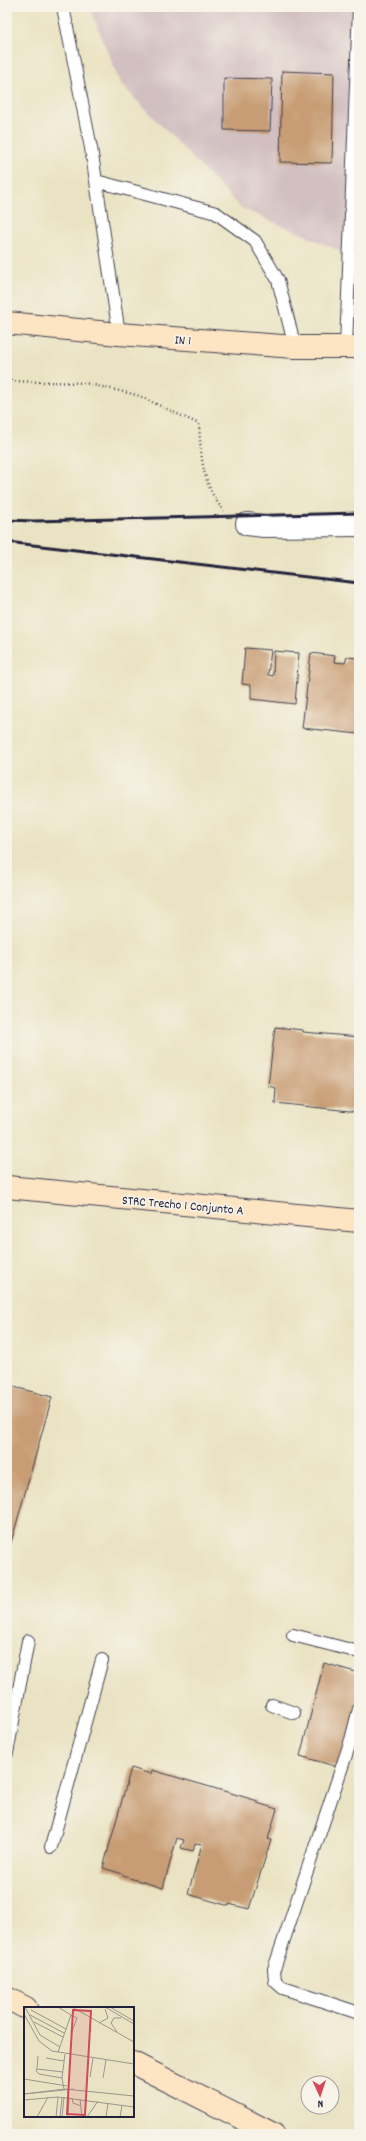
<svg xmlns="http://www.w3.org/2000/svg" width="366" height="2141" font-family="Dekko,sans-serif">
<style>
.industrial{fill:#d2bfc1}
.building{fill:#c89d74}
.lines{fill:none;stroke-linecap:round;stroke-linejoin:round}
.lane-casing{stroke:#403f4f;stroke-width:14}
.street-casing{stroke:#403f4f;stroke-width:24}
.secondary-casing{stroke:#403f4f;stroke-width:24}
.path{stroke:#403f4f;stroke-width:2.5;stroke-dasharray:1 3;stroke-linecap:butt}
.lane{stroke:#fff;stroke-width:12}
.street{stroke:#fff;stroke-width:22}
.secondary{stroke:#fde5c4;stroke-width:22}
.rail{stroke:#22223b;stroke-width:3}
.labels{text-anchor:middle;stroke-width:3.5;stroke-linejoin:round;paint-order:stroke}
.street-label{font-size:13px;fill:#22223b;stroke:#f7f3e8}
.inset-road{fill:none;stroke:#9a968d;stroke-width:1}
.view{fill:#d1495b;fill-opacity:0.15;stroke:#d1495b;stroke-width:2}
.inset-edge{fill:none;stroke:#22223b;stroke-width:2}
</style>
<rect width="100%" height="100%" fill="#f7f3e8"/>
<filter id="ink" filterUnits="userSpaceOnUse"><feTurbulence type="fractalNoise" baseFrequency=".025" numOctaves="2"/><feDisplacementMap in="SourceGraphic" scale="8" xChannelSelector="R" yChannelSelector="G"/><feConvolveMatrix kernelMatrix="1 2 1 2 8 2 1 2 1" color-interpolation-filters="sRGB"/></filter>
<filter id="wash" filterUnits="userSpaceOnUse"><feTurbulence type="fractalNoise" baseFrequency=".012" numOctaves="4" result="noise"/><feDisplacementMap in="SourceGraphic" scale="16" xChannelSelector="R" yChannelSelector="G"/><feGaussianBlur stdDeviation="0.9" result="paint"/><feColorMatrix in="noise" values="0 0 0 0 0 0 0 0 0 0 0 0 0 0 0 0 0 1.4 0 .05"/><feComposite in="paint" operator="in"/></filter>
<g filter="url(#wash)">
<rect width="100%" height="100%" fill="#eae3c3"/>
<!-- industrial -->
<path class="industrial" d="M90 7H359V259L241 208 120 83Z"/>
<g id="blocks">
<!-- building -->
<path class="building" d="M282 71 334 73 332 163 280 162Z
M224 78 272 79 270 131 224 130Z
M245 648 271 650 268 675 273 676 274 651 299 653 295 704 251 699V685L242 684Z
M311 653 335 656 334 662 345 663 347 657 359 658V734L302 728Z
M275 1027 303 1030V1032L359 1037V1112L275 1103 276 1088 268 1086Z
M7 1385 52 1397 7 1557Z
M324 1663 359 1673V1719L345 1769 300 1756Z
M131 1768 151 1774 152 1770 258 1801 257 1803 277 1809 268 1839 271 1840 249 1909 229 1904V1906L188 1894 202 1844 195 1843 193 1851 181 1848 184 1840 177 1838 163 1888 123 1876V1874L103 1868Z"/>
</g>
</g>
<g filter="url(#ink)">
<use href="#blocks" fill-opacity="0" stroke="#403f4f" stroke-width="1"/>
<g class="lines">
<!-- lane casing -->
<g class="lane-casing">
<path id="lane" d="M63 7 91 148 119 334
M96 181 216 213 255 241 278 280 295 347
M346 347 359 7
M293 1635 359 1652
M272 1705 294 1713
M359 1709 351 1740 274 1969 275 1981 283 1988 359 2013
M7 1753 28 1641
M51 1847 102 1660"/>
</g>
<!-- street casing -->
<g class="street-casing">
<path id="street" d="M247 524 264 526 359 525"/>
</g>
<!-- secondary casing -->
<g class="secondary-casing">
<path id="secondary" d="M7 323 119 334 295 347H359
M7 1187 359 1221
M7 1998 26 2008
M133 2063 273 2134"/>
</g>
<!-- path -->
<path class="path" d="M7 381 85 383 137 395 199 424C201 457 202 485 224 511"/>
<!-- lane -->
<use href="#lane" class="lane"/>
<!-- street -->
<use href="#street" class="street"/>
<!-- secondary -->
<use href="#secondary" class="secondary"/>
<!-- rail -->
<path class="rail" d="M7 520 34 521 359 513
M7 542 359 583"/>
</g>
</g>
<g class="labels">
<!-- street labels -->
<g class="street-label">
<text transform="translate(183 339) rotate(4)" y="5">IN 1</text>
<text transform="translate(183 1204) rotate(5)" y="5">STRC Trecho 1 Conjunto A</text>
</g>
</g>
<!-- overview -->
<g transform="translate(24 2007)">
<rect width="110" height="110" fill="#eae3c3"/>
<path class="inset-road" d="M1 0 16 28 36 40M48 0 110 35M81 0 110 17M86 0 110 14M7 3 42 22M0 7 15 34 28 44 110 57M6 8 40 26M47 8 53 11 48 24M10 15 39 30M75 16 84 11 81 2M93 25 87 16 90 11H97M34 45 47 8 34 0M22 51 40 54M13 62 14 49M66 70 69 51M38 71 15 67 12 64 13 62 39 65M79 71 82 53M0 72 43 79M40 82 38 71 41 47M0 87 50 82M0 87 41 82 110 89M48 91 49 96 57 99M56 92 58 110M0 93 34 90 110 100M13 110 24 90M32 110 34 90M36 110 38 90M38 110 40 90M44 110 45 90M63 110 74 94M82 110 84 96M96 110 98 98"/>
<path class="view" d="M49 3 67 4 61 108 43 107Z"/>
<rect width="110" height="110" class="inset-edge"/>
</g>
<!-- margin -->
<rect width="366" height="2141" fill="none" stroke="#f7f3e8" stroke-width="24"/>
<!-- north arrow -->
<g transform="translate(320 2095) rotate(177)"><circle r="19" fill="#f7f3e8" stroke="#a29fa3"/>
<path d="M0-3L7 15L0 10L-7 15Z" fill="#d1495b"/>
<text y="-6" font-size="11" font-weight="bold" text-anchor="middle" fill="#22223b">N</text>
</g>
</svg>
